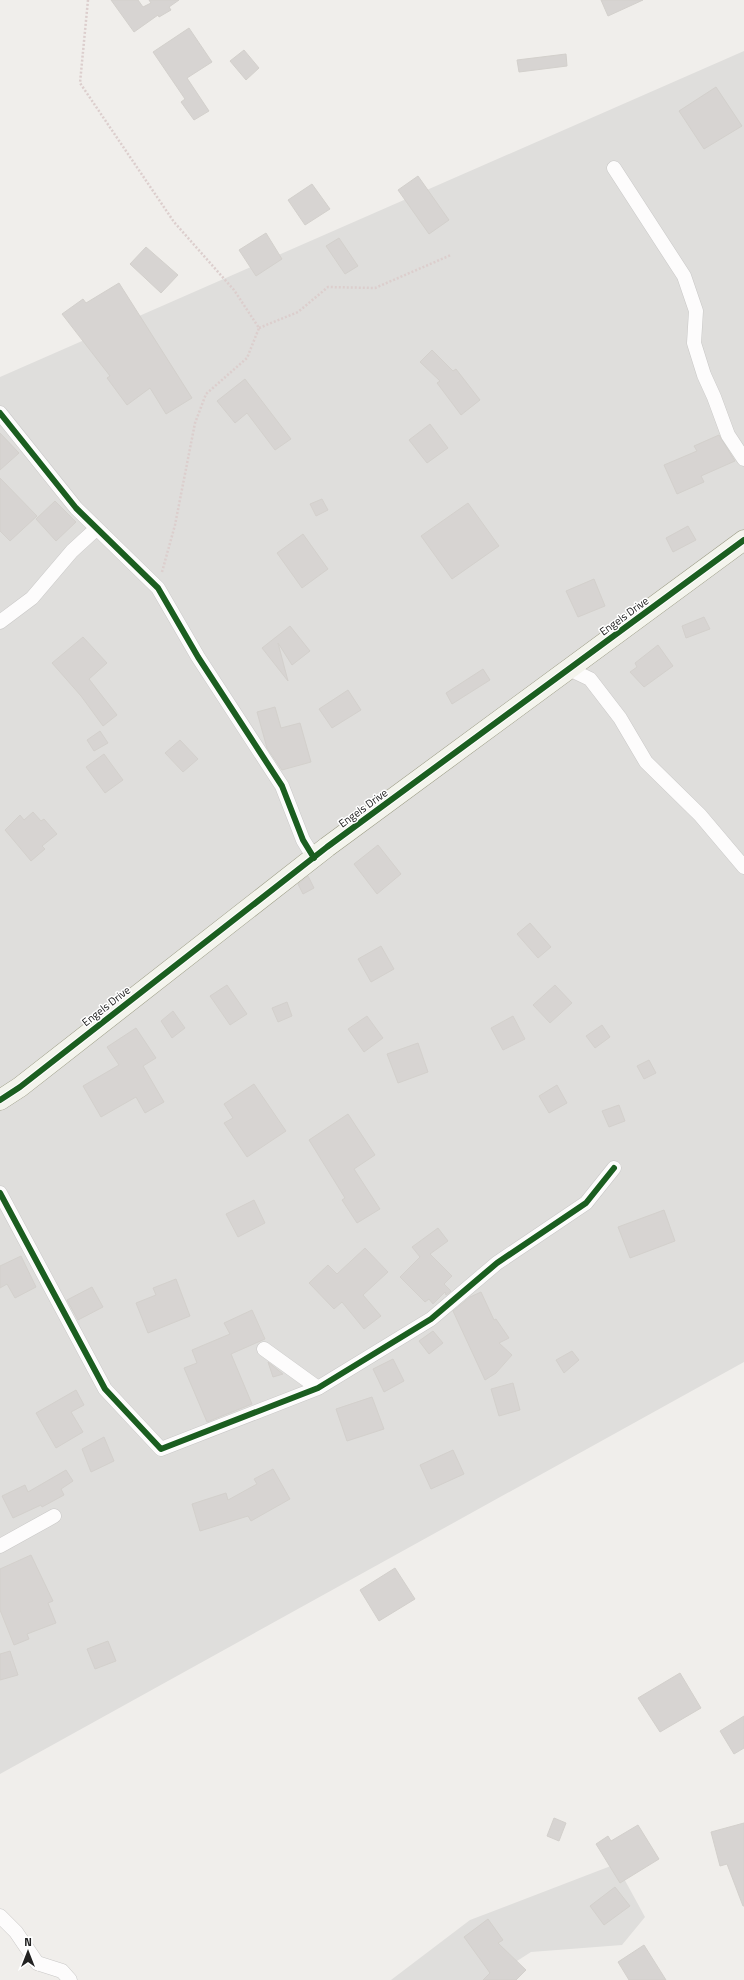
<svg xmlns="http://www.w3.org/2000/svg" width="744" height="1980" font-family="'Titillium Web',sans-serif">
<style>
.residential{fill:#dfdedc}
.building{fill:#d7d4d2;stroke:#d3d0cc}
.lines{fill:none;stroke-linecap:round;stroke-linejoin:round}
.street-casing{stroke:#c9c8c7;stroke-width:15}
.secondary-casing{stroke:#999a82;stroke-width:21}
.path{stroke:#dccecd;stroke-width:2.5;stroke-dasharray:2 2;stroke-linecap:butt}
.street{stroke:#fdfcfc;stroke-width:14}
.secondary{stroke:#f4f4ed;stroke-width:20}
.cycleway-casing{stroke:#fff;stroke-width:8}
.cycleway{stroke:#1b5e20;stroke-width:6}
.labels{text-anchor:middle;stroke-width:3;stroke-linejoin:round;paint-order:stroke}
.street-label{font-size:11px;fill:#222;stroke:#fff}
</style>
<rect width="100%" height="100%" fill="#f0eeeb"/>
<!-- residential -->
<path class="residential" d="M744 51V1362L0 1774V377Z
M616 1864 645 1917 622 1945 531 1952 487 1980H391L470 1920Z"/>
<!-- building -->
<path class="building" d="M111 0H138L143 7 151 3 149 0H179L169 7 171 10 159 17 158 15 134 32Z
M601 0H643L608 16Z
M189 28 212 62 187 78 209 111 194 120 181 102 185 99 153 52Z
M244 50 259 68 246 80 230 61Z
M566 54 567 66 519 72 517 60Z
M716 87 742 126 704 149 679 111Z
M418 176 449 220 429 234 398 190Z
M312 184 330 209 305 225 288 200Z
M266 233 282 259 256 276 239 250Z
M339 238 358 266 345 274 326 246Z
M146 247 178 275 161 293 130 264Z
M119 283 192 398 166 414 150 388 127 405 107 378 110 376 62 314 83 299 86 303Z
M432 350 453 371 456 369 480 400 461 415 437 383 440 381 420 362Z
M245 379 291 439 275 450 247 413 235 423 217 401Z
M430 424 448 448 427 463 409 440Z
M0 433 19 453 0 470Z
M719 435 735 461 701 476 704 482 677 494 664 465 697 451 694 446Z
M0 478 37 516 10 541 0 531Z
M322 499 328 510 316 516 310 504Z
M55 501 76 522 56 541 36 519Z
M468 503 499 546 452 579 421 536Z
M688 526 696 540 673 552 666 538Z
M303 534 328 569 302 588 277 553Z
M594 579 605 606 578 617 566 591Z
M704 617 710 629 686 638 682 626Z
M290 626 310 651 292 665 278 643 288 681 262 648Z
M83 637 107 663 89 679 117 715 103 726 81 696 52 663Z
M658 645 673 666 644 687 630 672 637 667 635 663Z
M483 669 490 680 452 704 446 693Z
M348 690 361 710 332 728 319 709Z
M275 707 281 728 300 723 311 762 282 770 267 748 257 712Z
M100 731 108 743 94 751 87 740Z
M180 740 198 759 183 772 165 753Z
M104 754 123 780 105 793 86 767Z
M33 812 41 821 44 819 57 834 42 846 45 849 31 861 5 830 20 815 24 820Z
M378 845 401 874 377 894 354 864Z
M308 876 314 888 303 894 298 884Z
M530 923 551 947 538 958 517 934Z
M381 946 394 969 371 982 358 959Z
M227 985 247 1014 230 1025 210 996Z
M555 985 572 1003 550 1023 533 1005Z
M287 1002 292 1016 278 1022 272 1008Z
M173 1011 185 1028 172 1038 161 1021Z
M367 1016 383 1038 364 1052 348 1029Z
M513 1016 525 1039 503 1050 491 1028Z
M602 1025 610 1037 595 1048 586 1036Z
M136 1028 156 1058 143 1066 164 1102 145 1113 136 1097 101 1117 83 1086 119 1065 107 1047Z
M418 1043 428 1072 398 1083 387 1054Z
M649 1060 656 1073 644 1079 637 1066Z
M254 1084 286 1131 247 1157 224 1123 233 1118 224 1104Z
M557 1085 567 1103 549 1113 539 1096Z
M619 1105 625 1121 609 1127 602 1111Z
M348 1114 375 1155 354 1169 380 1209 357 1223 342 1200 345 1198 309 1140Z
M254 1200 265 1223 238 1237 226 1214Z
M664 1210 675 1241 630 1258 618 1227Z
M438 1228 448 1241 430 1254 452 1276 444 1284 451 1291 446 1295 445 1292 433 1304 429 1299 425 1302 400 1277 420 1257 412 1247Z
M365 1248 388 1272 363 1295 381 1316 364 1329 342 1302 334 1309 309 1283 328 1265 337 1274Z
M21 1256 36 1287 15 1298 7 1284 0 1288V1266Z
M176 1279 190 1316 148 1333 136 1303 156 1295 153 1288Z
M92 1287 103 1307 78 1320 67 1300Z
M481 1292 494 1320 496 1319 509 1338 499 1343 512 1355 496 1373 485 1380 453 1311 470 1297Z
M252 1310 265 1339 231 1354 252 1404 207 1422 184 1368 197 1363 192 1350 230 1334 224 1323Z
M433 1331 443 1343 429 1354 419 1341Z
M572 1351 579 1360 564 1373 556 1360Z
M393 1359 404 1381 384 1392 373 1369Z
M268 1362 283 1374 273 1377Z
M513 1383 520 1410 499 1416 491 1389Z
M76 1390 84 1405 71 1412 83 1432 56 1448 36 1413Z
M372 1397 384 1429 347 1441 336 1409Z
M104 1437 114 1461 91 1472 82 1449Z
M453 1450 464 1474 431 1489 420 1465Z
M273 1469 290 1499 251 1521 248 1516 200 1531 192 1504 226 1493 228 1500 257 1484 254 1479Z
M66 1470 73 1481 61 1489 64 1495 42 1507 41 1505 13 1518 2 1496 25 1485 28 1492Z
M31 1555 53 1601 48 1603 56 1623 27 1634 29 1639 14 1645 0 1610V1569Z
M395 1568 415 1599 379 1621 360 1590Z
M108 1641 116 1661 95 1669 87 1649Z
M10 1651 18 1675 0 1680V1654Z
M680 1673 701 1708 660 1732 638 1698Z
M744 1716V1748L734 1754 720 1731Z
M554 1818 566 1823 559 1841 547 1836Z
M744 1823V1906H743L727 1864 720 1866 711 1832Z
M638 1825 659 1859 620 1883 596 1844 608 1836 611 1841Z
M615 1887 630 1906 604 1925 590 1906Z
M488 1919 503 1940 498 1943 526 1970 516 1980H483L490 1973 464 1937Z
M644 1945 666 1980H629L618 1962Z"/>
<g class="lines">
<!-- street casing -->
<g class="street-casing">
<path id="street" d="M614 168 684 276 696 311 694 343 704 375 714 397 728 435 744 459
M0 413 76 508 158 588 198 657 282 786 303 840 314 858
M0 622 32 598 72 551 96 529
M569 669 590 679 620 718 646 762 700 815 744 867
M0 1193 105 1389 161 1449 318 1388 431 1319 497 1263 586 1203 614 1168
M264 1349 318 1388
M0 1546 54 1516
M0 1916 16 1932 37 1963 62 1971 70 1980"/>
</g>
<!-- secondary casing -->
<g class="secondary-casing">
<path id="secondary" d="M0 1100 20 1087 327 847 744 540"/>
</g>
<!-- path -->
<path class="path" d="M88 0 80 83 174 222 234 290 259 328 247 358 206 394 195 423 175 525 162 572
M259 328 298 312 328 287 375 288 451 255"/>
<!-- street -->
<use href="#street" class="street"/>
<!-- secondary -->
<use href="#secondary" class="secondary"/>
<!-- cycleway casing -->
<g class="cycleway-casing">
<path id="cycleway" d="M0 413 76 508 158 588 198 657 282 786 303 840 314 858
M0 1100 20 1087 327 847 744 540
M0 1193 105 1389 161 1449 318 1388 431 1319 497 1263 586 1203 614 1168"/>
</g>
<!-- cycleway -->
<use href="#cycleway" class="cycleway"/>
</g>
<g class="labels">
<!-- street labels -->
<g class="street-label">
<text transform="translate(624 616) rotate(-36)" y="4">Engels Drive</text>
<text transform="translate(363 808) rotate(-36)" y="4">Engels Drive</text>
<text transform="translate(106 1006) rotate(-38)" y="4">Engels Drive</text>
</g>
</g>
<!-- north arrow -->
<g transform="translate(28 1952)" stroke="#ffffff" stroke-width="3" paint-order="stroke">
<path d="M0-3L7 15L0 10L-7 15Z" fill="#222222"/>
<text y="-6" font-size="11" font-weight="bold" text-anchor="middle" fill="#222222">N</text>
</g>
</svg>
